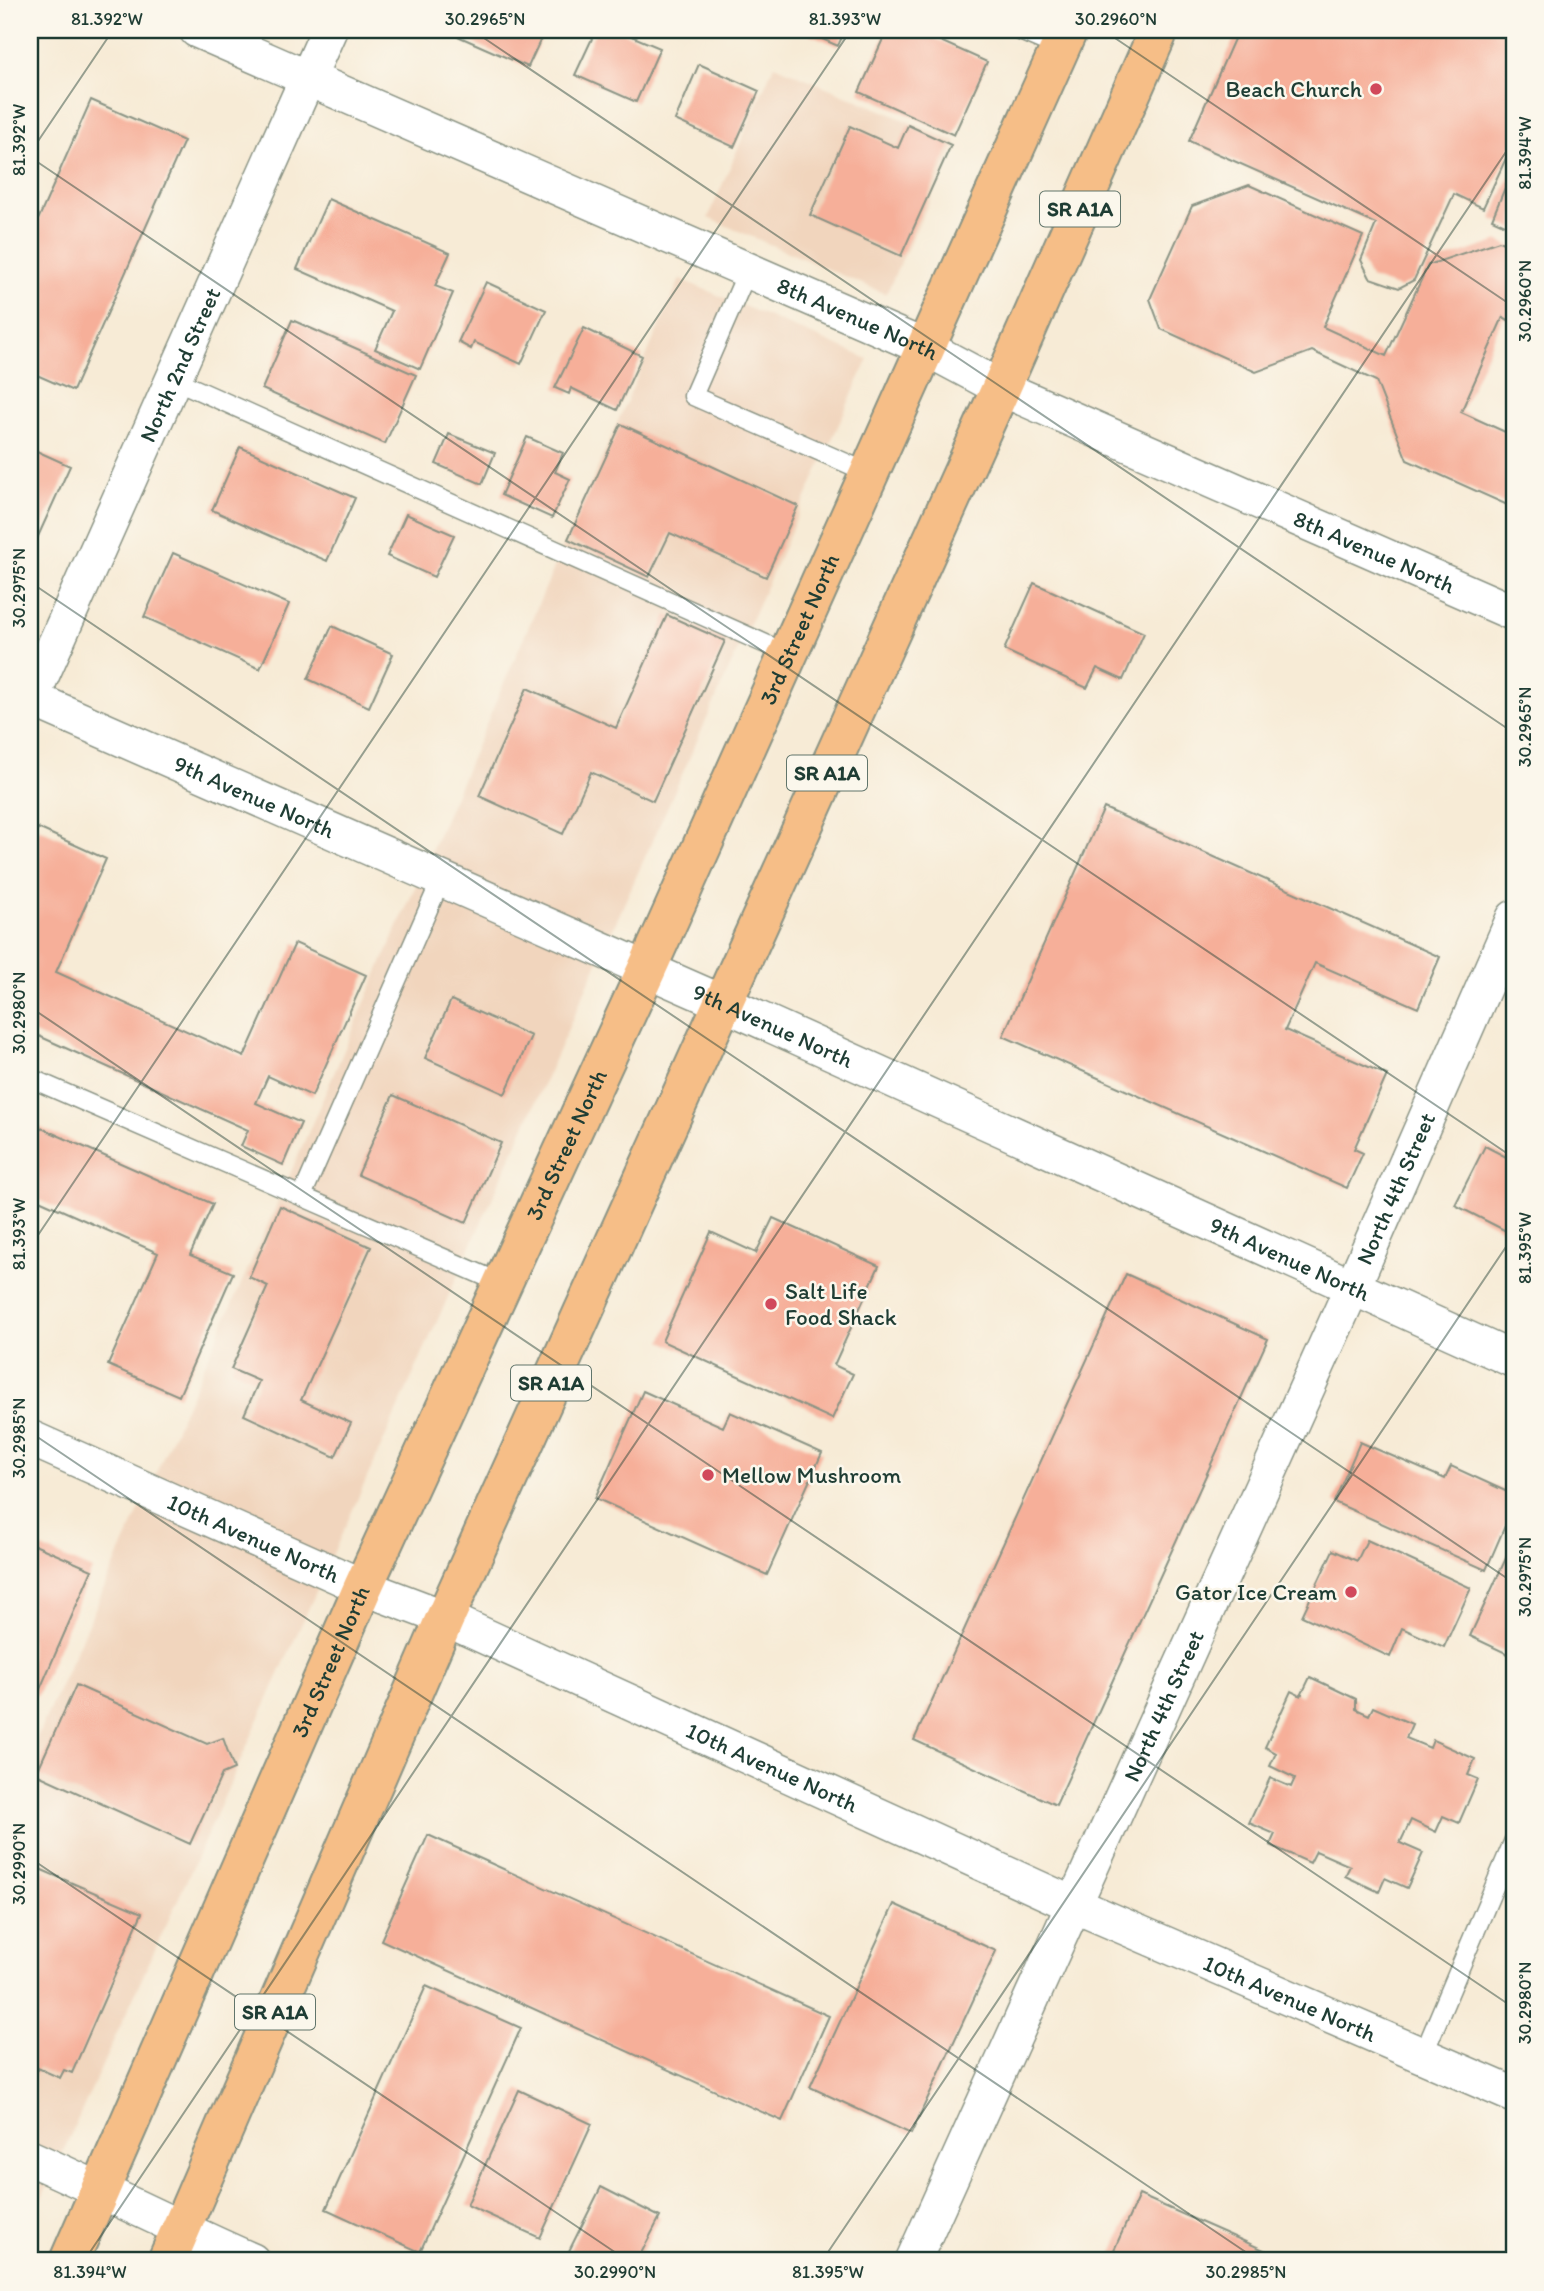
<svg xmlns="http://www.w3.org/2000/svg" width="1544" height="2291" font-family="Itim,sans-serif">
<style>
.built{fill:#f1d5bd}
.building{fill:#f6af99}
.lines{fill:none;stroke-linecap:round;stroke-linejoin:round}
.lane-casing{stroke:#8b9485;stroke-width:21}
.street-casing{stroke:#8b9485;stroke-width:38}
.primary-casing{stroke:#8b9485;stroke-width:42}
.lane{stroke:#fff;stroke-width:18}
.street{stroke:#fff;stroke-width:35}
.primary{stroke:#f6be87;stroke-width:38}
.ticks{fill:none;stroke:#1f3d34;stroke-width:2;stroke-opacity:0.45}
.poi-dot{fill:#d1495b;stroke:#fbf7ec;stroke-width:2.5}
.labels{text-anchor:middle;stroke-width:5;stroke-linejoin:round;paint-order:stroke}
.shield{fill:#fbf7ec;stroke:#61756b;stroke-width:2}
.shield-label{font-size:21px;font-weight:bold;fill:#1f3d34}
.poi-label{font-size:23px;fill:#1f3d34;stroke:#fbf7ec;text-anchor:end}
.street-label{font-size:23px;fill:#1f3d34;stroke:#fbf7ec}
.neatline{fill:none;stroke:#1f3d34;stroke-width:2.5}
.ticks-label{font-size:18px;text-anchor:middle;fill:#1f3d34}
</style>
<rect width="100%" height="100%" fill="#fbf7ec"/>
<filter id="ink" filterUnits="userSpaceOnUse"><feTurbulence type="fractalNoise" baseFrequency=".0143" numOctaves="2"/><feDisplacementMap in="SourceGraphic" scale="14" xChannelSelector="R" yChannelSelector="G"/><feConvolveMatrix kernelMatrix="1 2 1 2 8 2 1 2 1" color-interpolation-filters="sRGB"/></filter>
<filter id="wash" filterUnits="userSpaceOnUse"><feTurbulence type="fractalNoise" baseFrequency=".00686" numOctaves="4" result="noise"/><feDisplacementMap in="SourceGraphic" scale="28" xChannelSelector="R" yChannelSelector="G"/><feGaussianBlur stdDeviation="1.57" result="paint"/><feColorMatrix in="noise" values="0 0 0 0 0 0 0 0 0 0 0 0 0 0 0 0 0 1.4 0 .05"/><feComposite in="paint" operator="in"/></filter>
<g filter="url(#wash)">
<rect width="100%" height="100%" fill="#f7ebd6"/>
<!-- built -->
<path class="built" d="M774 65 957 142 886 294 708 218Z
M680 279 868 359 199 1853 30 2224V1753L281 1195Z"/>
<g id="blocks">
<!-- building -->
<path class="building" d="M444 30H545L528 67Z
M596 30H617L660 48 636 102 575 75Z
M807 30H845L838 46 806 32Z
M887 30H916L987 62 954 135 859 92Z
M1238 30H1514V141L1483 208 1454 194 1414 280 1399 288 1370 278 1361 260 1376 224 1189 141Z
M699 64 759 91 734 147 675 120Z
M91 100 184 141 73 391 30 372V238Z
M908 125 951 145 901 256 810 215 850 126 898 148Z
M1514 166V229L1492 219Z
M1249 185 1363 236 1323 327 1386 356 1428 265 1499 241 1514 248V323L1503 317 1461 412 1514 436V508L1407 460 1376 381 1312 351 1256 372 1161 329 1150 299 1192 206Z
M328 199 450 253 435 286 453 293 420 369 375 349 392 311 297 269Z
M486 282 546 310 521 364 474 342 471 349 458 342Z
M292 320 416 375 385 444 262 389Z
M584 328 642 356 617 410 571 388 569 394 555 388Z
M621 424 798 506 766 577 670 533 649 577 568 539Z
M449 434 495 453 482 484 436 464Z
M527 437 563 453 555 472 570 479 552 518 501 495Z
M240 447 355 498 327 561 212 510Z
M30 448 70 466 30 554Z
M406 514 454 535 434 577 387 556Z
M173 553 289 604 260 669 144 617Z
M1034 583 1144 633 1123 680 1097 668 1087 688 1004 650Z
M667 615 725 641 653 801 591 772 563 834 479 796 527 688 616 728Z
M332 626 393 654 369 707 308 679Z
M1104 808 1440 957 1418 1008 1315 963 1285 1030 1387 1075 1354 1149 1363 1153 1347 1188 1003 1036Z
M38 828 106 859 56 972 244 1057 295 943 366 975 312 1096 268 1076 256 1103 301 1123 283 1165 241 1146 248 1130 30 1032V846Z
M451 1000 531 1036 505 1094 425 1058Z
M393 1095 501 1143 466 1223 358 1175Z
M30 1123 213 1204 190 1255 233 1273 179 1396 108 1365 158 1253 30 1196Z
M1485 1146 1514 1161V1235L1455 1205Z
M280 1206 371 1247 301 1400 351 1423 335 1457 244 1415 259 1381 231 1369 268 1286 249 1277Z
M773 1218 879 1266 834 1365 853 1374 832 1419 662 1341 711 1232 756 1253Z
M1126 1274 1268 1339 1056 1805 914 1740Z
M643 1391 723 1427 730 1412 822 1453 767 1575 595 1498Z
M1360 1442 1445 1479 1451 1466 1514 1495V1505L1486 1570 1334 1502Z
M1367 1540 1471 1588 1444 1647 1402 1628 1390 1657 1302 1616 1333 1550 1357 1561Z
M1514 1541V1657L1470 1636Z
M30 1543 92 1570 37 1696 30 1693Z
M1310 1677 1356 1699V1709L1369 1715 1373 1707 1412 1724 1406 1738 1430 1748 1433 1740 1475 1759 1468 1775 1478 1779 1459 1823 1443 1816 1436 1832 1411 1820 1400 1843 1423 1853 1407 1888 1385 1878 1379 1892 1345 1876 1350 1866 1316 1851 1310 1863 1270 1845 1275 1834 1249 1823 1270 1778 1291 1787 1295 1778 1270 1766 1276 1753 1265 1747 1291 1691 1301 1696Z
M76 1685 207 1744 223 1738 234 1769 222 1774 190 1844 36 1774Z
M428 1835 829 2016 782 2121 381 1940Z
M35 1867 142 1913 72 2073 64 2070 60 2078 38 2068 34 2076 30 2074V1880Z
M894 1904 996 1951 911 2134 810 2087Z
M426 1986 521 2028 420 2252 326 2209Z
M519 2090 592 2124 540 2238 467 2205Z
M601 2187 660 2217 637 2261H564Z
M1139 2195 1289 2261H1109Z"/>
</g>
</g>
<g filter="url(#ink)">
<use href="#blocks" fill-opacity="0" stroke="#8b9485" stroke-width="2"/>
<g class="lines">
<!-- lane casing -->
<g class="lane-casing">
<path id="lane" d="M1018 30 1060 48
M748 270 693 396 869 473
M173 379 788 654
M30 1078 503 1284
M302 1196 441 880
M1423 2055 1514 1840"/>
</g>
<!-- street casing -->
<g class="street-casing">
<g id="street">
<path id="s1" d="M197 30 926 348 1001 388 1514 613"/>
<path id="s2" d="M30 698 723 1003 1514 1360"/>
<path id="s3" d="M30 701 329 30"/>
<path id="s4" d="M30 1438 363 1587 445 1618 1072 1904 1514 2095"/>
<path d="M30 2158C104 2191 177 2228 252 2261"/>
<path id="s5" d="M913 2261 1352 1288 1514 918"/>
</g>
</g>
<!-- primary casing -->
<g class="primary-casing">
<g id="primary">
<path id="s6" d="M69 2261 363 1587 646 971 1068 30"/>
<path d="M167 2261 445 1618 1001 388 1159 30"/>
</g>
</g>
<!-- lane -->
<use href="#lane" class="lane"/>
<!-- street -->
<use href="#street" class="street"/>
<!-- primary -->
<use href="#primary" class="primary"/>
</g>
</g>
<!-- ticks -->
<path class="ticks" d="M472 30 1514 733M1103 30 1514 307M30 153 113 30M30 157 1514 1158M30 582 1514 1583M30 1007 1514 2008M30 1247 851 30M30 1432 1259 2261M30 1858 628 2261M84 2261 1514 140M822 2261 1514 1235"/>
<!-- markers -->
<g class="poi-dot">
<circle cx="1376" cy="89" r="7"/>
<circle cx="771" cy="1304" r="7"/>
<circle cx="708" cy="1475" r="7"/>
<circle cx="1351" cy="1592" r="7"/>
</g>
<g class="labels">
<!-- shield labels -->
<g class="shield">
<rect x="1040" y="191.5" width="80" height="35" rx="5"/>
<rect x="787" y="755.5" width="80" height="35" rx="5"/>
<rect x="511" y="1365.5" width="80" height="35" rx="5"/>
<rect x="235" y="1994.5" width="80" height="35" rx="5"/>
</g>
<g class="shield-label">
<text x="1080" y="216">SR A1A</text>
<text x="827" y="780">SR A1A</text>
<text x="551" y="1390">SR A1A</text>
<text x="275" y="2019">SR A1A</text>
</g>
<!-- poi labels -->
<g class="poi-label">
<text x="1362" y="97">Beach Church</text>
<text x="785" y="1299" text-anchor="start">Salt Life<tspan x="785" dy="26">Food Shack</tspan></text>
<text x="722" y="1483" text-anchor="start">Mellow Mushroom</text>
<text x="1337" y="1600">Gator Ice Cream</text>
</g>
<!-- street labels -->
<g class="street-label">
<text dy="8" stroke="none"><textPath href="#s1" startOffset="721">8th Avenue North</textPath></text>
<text dy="8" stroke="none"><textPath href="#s3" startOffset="368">North 2nd Street</textPath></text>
<text dy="8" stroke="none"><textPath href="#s1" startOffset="1288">8th Avenue North</textPath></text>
<text dy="8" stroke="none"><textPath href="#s6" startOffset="1788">3rd Street North</textPath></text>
<text dy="8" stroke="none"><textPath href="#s2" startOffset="245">9th Avenue North</textPath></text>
<text dy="8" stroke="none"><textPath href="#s2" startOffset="812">9th Avenue North</textPath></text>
<text dy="8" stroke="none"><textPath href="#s6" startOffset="1222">3rd Street North</textPath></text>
<text dy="8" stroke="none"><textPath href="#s5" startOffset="1176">North 4th Street</textPath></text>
<text dy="8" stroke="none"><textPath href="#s2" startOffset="1379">9th Avenue North</textPath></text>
<text dy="8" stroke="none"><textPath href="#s4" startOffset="245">10th Avenue North</textPath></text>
<text dy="8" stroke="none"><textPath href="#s6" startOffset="654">3rd Street North</textPath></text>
<text dy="8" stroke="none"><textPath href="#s5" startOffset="609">North 4th Street</textPath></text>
<text dy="8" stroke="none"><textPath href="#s4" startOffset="812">10th Avenue North</textPath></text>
<text dy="8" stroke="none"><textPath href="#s4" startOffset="1379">10th Avenue North</textPath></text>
</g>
</g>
<!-- margin -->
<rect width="1544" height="2291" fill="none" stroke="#fbf7ec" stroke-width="77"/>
<rect x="38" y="38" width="1468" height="2214" class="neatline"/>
<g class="ticks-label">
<text x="107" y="25">81.392°W</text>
<text x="485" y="25">30.2965°N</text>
<text x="845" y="25">81.393°W</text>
<text x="1116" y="25">30.2960°N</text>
<text transform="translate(19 140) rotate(-90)" y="6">81.392°W</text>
<text transform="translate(1525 153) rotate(-90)" y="6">81.394°W</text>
<text transform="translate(1525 301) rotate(-90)" y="6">30.2960°N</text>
<text transform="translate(19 588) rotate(-90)" y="6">30.2975°N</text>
<text transform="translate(1525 727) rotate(-90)" y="6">30.2965°N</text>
<text transform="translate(19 1013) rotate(-90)" y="6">30.2980°N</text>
<text transform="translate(19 1234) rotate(-90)" y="6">81.393°W</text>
<text transform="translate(1525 1248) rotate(-90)" y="6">81.395°W</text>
<text transform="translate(19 1438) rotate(-90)" y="6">30.2985°N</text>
<text transform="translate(1525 1577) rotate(-90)" y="6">30.2975°N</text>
<text transform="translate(19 1864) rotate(-90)" y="6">30.2990°N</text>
<text transform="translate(1525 2003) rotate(-90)" y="6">30.2980°N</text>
<text x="90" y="2278">81.394°W</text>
<text x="615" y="2278">30.2990°N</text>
<text x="828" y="2278">81.395°W</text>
<text x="1246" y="2278">30.2985°N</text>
</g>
</svg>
